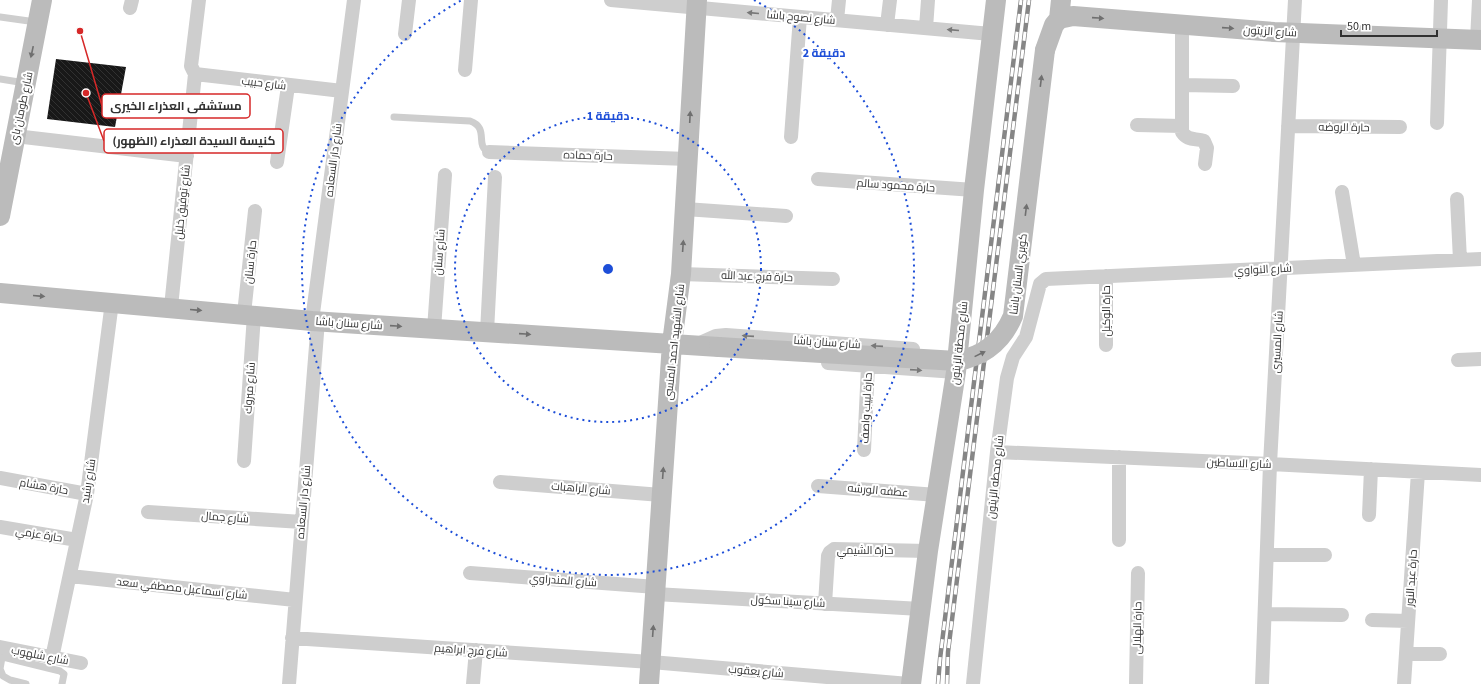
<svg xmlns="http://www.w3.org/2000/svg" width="1481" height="684" font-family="'Source Sans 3',Cairo,sans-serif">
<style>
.building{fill:url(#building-back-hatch)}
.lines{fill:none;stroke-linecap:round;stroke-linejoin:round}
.lane{stroke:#cecece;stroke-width:7}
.street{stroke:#cecece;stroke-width:14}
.secondary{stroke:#bbb;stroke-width:20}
.rail-casing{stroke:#868686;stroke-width:4.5}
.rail{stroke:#fff;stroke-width:3;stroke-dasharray:9;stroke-linecap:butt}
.secondary-bridge{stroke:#bbb;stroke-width:20}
.oneway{fill:#787878}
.oneway2{fill:#6f6f6f}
.ring{fill:none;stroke:#1d4ed8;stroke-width:2;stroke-dasharray:2 4}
.labels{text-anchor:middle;stroke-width:4;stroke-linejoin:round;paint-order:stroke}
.street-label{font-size:11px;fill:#313131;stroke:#fff}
.centre{fill:#1d4ed8;stroke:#fff;stroke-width:2}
.ring-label{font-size:12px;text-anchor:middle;font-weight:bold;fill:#1d4ed8;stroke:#fff;stroke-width:4;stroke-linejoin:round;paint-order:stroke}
.leader{fill:none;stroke:#d62828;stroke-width:1.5}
.callout-dot{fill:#d62828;stroke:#fff;stroke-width:1.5}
.callout{fill:#fff;stroke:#d62828;stroke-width:1.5}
.callout-label{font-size:12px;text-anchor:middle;font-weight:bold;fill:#313131}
</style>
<defs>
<pattern id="building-back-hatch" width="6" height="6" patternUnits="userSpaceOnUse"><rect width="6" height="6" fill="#181818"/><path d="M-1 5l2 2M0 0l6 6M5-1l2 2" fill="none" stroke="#313131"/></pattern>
</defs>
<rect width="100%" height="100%" fill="#fff"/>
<!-- building -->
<path class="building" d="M56 59 126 67 115 127 47 119Z"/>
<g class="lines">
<!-- lane -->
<path class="lane" d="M0 17 36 22
M0 79 25 83
M394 117 470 121C490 128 474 146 489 152
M3 652 0 669 3 676 10 680 26 684
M3 657 60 671 64 674 62 684"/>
<!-- street -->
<path class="street" d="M199 0 191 66 195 74 342 91
M611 0 991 34
M130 8 132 0
M837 20 839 0
M887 25 890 0
M1182 25V132C1188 141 1195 138 1204 141L1207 148 1205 164
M926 28 928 0
M405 34 409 0
M1477 40 1479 0
M465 70 471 0
M1183 85 1233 86
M1437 123 1441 0
M1137 125 1182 126
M1288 126 1400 127
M15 136 187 156
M791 137 800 17
M489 152 688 159
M277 162 288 86
M818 179 974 190
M1342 192 1354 265
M1457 199 1460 260
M685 209 786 216
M681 274 833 279
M171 307 195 74
M244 314 255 211
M312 321 354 0
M434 329 445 175
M487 332 495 177
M698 344 716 336 726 335 913 349
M1106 345V276
M1458 360 1481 359
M828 363 956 372
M864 450 868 366
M997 452 1270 464 1481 475
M244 461 254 315
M0 478 87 494
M500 482 661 495
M818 486 937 495
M148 512 302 522
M1369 515 1371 469
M0 527 77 540
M1119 540V457
M1267 555H1325
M470 573 656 587
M70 576 295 600
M655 594 921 609
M825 604 828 556 830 552 834 549 928 551
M1265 614 1342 615
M1372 620 1408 621
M292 638 651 662 909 684
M0 647 81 663
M1406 654H1440
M52 658 87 494 112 302
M289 684 318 321
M473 684 476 650
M973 684 997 452 1007 378 1013 357 1026 337 1040 284 1046 279 1481 259
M1136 684 1138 573
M1262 684 1270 464 1295 0
M1404 684 1418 472"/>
<!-- secondary -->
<path class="secondary" d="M1059 19 1073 16 1274 32 1481 40
M1059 19 1061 0
M1045 50 1054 25 1059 19
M0 216 42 0
M0 293 312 321 719 347
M649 684 672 343 681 274 697 0
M911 684 928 551 956 372 974 190 996 0"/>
<!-- rail casing -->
<g class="rail-casing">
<path id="rail" d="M938 684 940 659 1021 0
M947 684 948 652 1029 0"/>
</g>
<!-- rail -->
<use href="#rail" class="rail"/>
<!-- secondary-bridge -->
<path class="secondary-bridge" d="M719 347 957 361C984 356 1002 342 1013 316L1045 50"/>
</g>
<!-- one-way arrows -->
<defs><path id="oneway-solid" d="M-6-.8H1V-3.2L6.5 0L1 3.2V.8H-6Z"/></defs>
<g class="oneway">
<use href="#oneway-solid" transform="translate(753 13) rotate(-175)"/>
<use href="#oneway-solid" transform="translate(953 30) rotate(-175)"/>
<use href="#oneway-solid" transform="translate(748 336) rotate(-176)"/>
<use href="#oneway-solid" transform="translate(877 346) rotate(-176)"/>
<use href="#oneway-solid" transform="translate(916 370) rotate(4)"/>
</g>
<g class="oneway2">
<use href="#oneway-solid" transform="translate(1098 18) rotate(4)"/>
<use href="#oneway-solid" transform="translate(1228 28) rotate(4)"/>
<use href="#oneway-solid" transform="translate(32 52) rotate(102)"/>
<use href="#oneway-solid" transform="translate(1041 81) rotate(-83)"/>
<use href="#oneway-solid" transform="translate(690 117) rotate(-87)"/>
<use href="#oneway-solid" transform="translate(1026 210) rotate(-83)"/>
<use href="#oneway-solid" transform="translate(683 246) rotate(-86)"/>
<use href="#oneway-solid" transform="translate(39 296) rotate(5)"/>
<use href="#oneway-solid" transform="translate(196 310) rotate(5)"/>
<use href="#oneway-solid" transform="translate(396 326) rotate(4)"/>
<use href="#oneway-solid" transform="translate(525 334) rotate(4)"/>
<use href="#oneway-solid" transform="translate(980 354) rotate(-26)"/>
<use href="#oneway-solid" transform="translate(663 473) rotate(-86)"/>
<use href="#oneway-solid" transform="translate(653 631) rotate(-86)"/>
</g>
<!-- distance rings -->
<g class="ring">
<circle cx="608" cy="269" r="153"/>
<path d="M754 0A306 306 0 1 1 462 0"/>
</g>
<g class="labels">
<!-- street labels -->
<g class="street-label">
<text transform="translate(801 17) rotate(5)" y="4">شارع نصوح باشا</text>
<text transform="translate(1270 31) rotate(3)" y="4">شارع الزيتون</text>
<text transform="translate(264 83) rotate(7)" y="4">شارع حبيب</text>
<text transform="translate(21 108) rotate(-78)" y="4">شارع طومان باى</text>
<text transform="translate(1344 127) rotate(1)" y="4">حارة الروضه</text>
<text transform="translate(588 155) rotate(2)" y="4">حارة حماده</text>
<text transform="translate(333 160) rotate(-83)" y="4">شارع دار السعاده</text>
<text transform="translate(896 185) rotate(4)" y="4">حارة محمود سالم</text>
<text transform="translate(182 202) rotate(-84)" y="4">شارع توفيق خليل</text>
<text transform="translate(439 252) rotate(-86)" y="4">شارع سنان</text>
<text transform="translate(250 262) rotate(-84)" y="4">حارة سنان</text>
<text transform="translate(1263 269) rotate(-3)" y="4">شارع النواوي</text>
<text transform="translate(1018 274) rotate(-83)" y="4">كوبري السنان باشا</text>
<text transform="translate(757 276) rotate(2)" y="4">حارة فرج عبد الله</text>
<text transform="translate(1106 311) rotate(-90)" y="4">حارة الوكيل</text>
<text transform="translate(349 323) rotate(4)" y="4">شارع سنان باشا</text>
<text transform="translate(674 342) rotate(-84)" y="4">شارع الشهيد احمد المنسى</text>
<text transform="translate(827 342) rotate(4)" y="4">شارع سنان باشا</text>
<text transform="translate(1277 342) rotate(-87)" y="4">شارع المسيرى</text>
<text transform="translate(959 343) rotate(-84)" y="4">شارع محطة الزيتون</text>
<text transform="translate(249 388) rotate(-86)" y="4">شارع مبروك</text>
<text transform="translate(866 408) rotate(-87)" y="4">حارة لبيب واصف</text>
<text transform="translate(1239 463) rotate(2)" y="4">شارع الاساطين</text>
<text transform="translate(995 477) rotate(-84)" y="4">شارع محطه الزيتون</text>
<text transform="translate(88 481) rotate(-81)" y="4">شارع رشيد</text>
<text transform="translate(44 486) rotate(10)" y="4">حارة هشام</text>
<text transform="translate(581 488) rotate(5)" y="4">شارع الراهبات</text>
<text transform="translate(878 490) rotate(5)" y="4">عطفه الورشه</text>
<text transform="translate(303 502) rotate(-85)" y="4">شارع دار السعاده</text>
<text transform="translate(225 517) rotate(4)" y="4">شارع جمال</text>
<text transform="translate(39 534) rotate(9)" y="4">حارة عزمي</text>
<text x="865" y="554">حارة الشيمي</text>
<text transform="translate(1411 578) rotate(-86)" y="4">حارة عبد النور</text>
<text transform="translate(563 580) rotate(4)" y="4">شارع المندراوي</text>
<text transform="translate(182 588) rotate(6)" y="4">شارع اسماعيل مصطفي سعد</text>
<text transform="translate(788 601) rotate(3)" y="4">شارع سينا سكول</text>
<text transform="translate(1137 628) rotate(-89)" y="4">حارة الهلالى</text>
<text transform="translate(471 650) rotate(4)" y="4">شارع فرج ابراهيم</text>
<text transform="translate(40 655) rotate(11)" y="4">شارع شلهوب</text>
<text transform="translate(756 671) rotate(5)" y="4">شارع يعقوب</text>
</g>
</g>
<circle cx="608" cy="269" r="6" class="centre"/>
<g class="ring-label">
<text x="824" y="57">2 دقيقة</text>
<text x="608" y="120">1 دقيقة</text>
</g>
<!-- callouts -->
<path class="leader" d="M80 31L102 106M86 93L104 141"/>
<g class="callout-dot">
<circle cx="80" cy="31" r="4"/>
<circle cx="86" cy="93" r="4"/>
</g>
<g class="callout">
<rect x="102" y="94" width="148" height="24" rx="4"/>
<rect x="104" y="129" width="179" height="24" rx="4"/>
</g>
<g class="callout-label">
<text x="176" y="110">مستشفى العذراء الخيرى</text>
<text x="194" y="145">كنيسة السيدة العذراء (الظهور)</text>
</g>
<!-- scale -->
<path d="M1341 30v6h96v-6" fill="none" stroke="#313131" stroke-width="2"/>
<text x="1347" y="30" font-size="12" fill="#313131" stroke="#ffffff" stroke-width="3" paint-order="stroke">50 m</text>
</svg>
